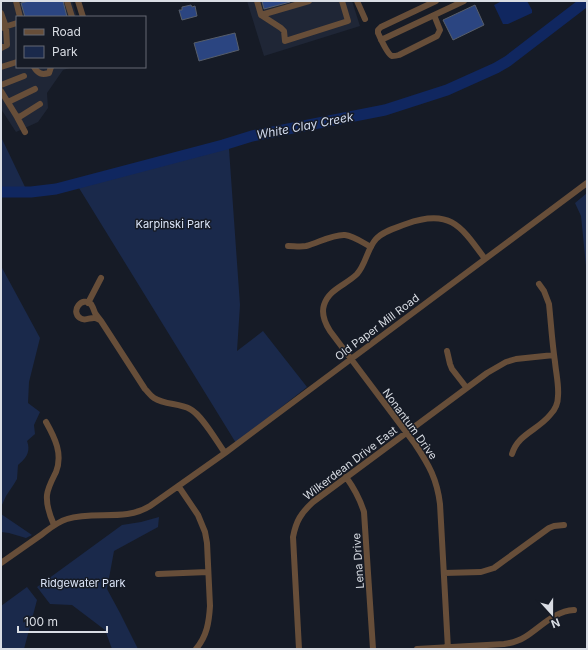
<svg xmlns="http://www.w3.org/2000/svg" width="588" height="650" font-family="Inter,sans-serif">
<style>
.built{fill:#1f2636}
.green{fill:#1a294b}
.water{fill:#102760}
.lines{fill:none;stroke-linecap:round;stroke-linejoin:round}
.river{stroke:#102760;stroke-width:11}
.building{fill:#2b4581;stroke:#575e6a}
.minor{stroke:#674e39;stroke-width:6}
.labels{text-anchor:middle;stroke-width:3;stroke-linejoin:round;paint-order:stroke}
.park-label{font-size:11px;fill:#dbe4f7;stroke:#161b26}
.street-label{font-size:11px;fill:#d9dde4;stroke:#161b26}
.water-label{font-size:12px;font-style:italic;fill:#d2dbee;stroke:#161b26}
</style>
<rect width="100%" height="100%" fill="#161b26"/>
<!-- built -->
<path class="built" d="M1 1H72L77 17H17V67H73L63 70 47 93 48 108 38 122 16 132 1 109Z
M247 1H352L360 26 264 56Z"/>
<!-- green -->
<path class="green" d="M1 137 25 187H1Z
M223 149H229L240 305 237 351 263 331 307 387 236 443 79 188 146 167 165 162 201 156Z
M587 193V276L581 216 575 203Z
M1 266 40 338 29 382 28 403 40 412 34 425 35 434 27 441C31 452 26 458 18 465L17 479 14 484 6 496 1 507V489L2 487 1 479Z
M1 514 32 535 26 538 9 533 1 532Z
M159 517 158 527 114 551 107 589 120 613 138 649H112L105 630 72 605 50 604 37 587 122 525 141 522Z
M27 587 37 600 24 649H1V606Z"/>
<!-- water -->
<path class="water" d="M502 1H527L532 10V13L508 24H503L494 5Z"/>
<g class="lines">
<!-- river -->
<path class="river" d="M1 192H31L56 189 223 145 252 136 385 110 447 90 496 68 508 61 586 1"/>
</g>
<!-- building -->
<path class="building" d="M29 1H63L67 17H25L21 3Z
M262 1H290V2L264 9Z
M191 5 192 7 195 6 197 16 182 20 179 10H182V7Z
M475 5 484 25 453 40 443 20Z
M235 33 239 50 199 61 194 43Z"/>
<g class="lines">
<!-- minor -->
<path class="minor" d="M16 1 20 17
M67 1 72 17
M78 1 83 17
M257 1 261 15 281 28 284 31 285 41 348 21 342 1
M357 1 365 19
M1 13 6 27 7 45 1 48
M261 15 309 1
M434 15 440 30 437 36 399 55C396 56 395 56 392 56 387 54 381 39 378 33V30L381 27 436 1
M1 28 17 23
M381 40 464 1
M1 67 17 62
M34 67C38 74 42 75 49 73L51 67
M1 85 24 76
M1 91 17 117 21 116 40 104
M8 102 35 89
M17 117 25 132
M288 246C294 246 300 247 306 246 318 243 333 234 345 235 354 236 363 243 371 247
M88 303 101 278
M101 321C100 320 96 318 95 318 90 317 85 322 80 318 70 311 82 296 91 304 93 307 94 310 95 313 97 316 99 318 101 321L145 389C148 392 151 396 154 398 165 405 179 403 190 409 202 415 217 442 225 453
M447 351 450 364 452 369 466 387
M46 422C55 438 63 454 56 472 52 480 48 487 47 495 46 506 50 516 54 525
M512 454C518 434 538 430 550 415 555 410 558 403 558 396 559 385 556 373 555 362 552 342 551 323 549 304L544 291 539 284
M346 477C354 488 360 499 364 512L373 649
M179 487 198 515 205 532 207 543 210 606C209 622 207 636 196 649
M1 563C14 554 28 544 41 535 49 529 57 522 67 519 94 510 125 522 150 506L225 453 587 183
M444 573 481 572 494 568 549 528 554 526 564 525
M158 574 208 572
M299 649 293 537C296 521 301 513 313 502L487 373 506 362 516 359 554 355
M417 649 504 644C511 643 519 641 525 637 541 627 554 611 574 610
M448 649 440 504C437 479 429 465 415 444L330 331C325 323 321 314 324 305 329 289 346 285 357 274 366 264 367 249 376 239 383 231 396 228 406 224 450 208 461 226 485 259"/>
</g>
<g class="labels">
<!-- park labels -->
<g class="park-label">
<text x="173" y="228">Karpinski Park</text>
<text x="83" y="587">Ridgewater Park</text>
</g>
<!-- street labels -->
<g class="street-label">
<text transform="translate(377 327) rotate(-37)" y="4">Old Paper Mill Road</text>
<text transform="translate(410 424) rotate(54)" y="4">Nonantum Drive</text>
<text transform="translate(350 463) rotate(-37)" y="4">Wilkerdean Drive East</text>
<text transform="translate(358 561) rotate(-94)" y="4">Lena Drive</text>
</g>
<!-- water labels -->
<g class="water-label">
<text transform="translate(305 126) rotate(-11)" y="4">White Clay Creek</text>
</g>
</g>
<!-- border -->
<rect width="588" height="650" fill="none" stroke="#d9dde4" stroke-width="4"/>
<!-- legend -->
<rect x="16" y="16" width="130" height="52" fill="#161b26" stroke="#646972"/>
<rect x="24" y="29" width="20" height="6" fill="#674e39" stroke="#646972"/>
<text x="52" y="36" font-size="12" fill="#d9dde4">Road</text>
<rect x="24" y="46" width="20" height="12" fill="#1a294b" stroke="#646972"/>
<text x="52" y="56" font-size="12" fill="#d9dde4">Park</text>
<!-- north arrow -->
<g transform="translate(552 614) rotate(159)" stroke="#161b26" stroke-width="3" paint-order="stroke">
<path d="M0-3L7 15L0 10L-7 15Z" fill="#d9dde4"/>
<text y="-6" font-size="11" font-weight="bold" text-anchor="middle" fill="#d9dde4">N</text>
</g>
<!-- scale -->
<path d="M18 626v6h89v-6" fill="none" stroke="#d9dde4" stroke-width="2"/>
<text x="24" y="626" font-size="12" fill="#d9dde4" stroke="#161b26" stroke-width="3" paint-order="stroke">100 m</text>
</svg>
